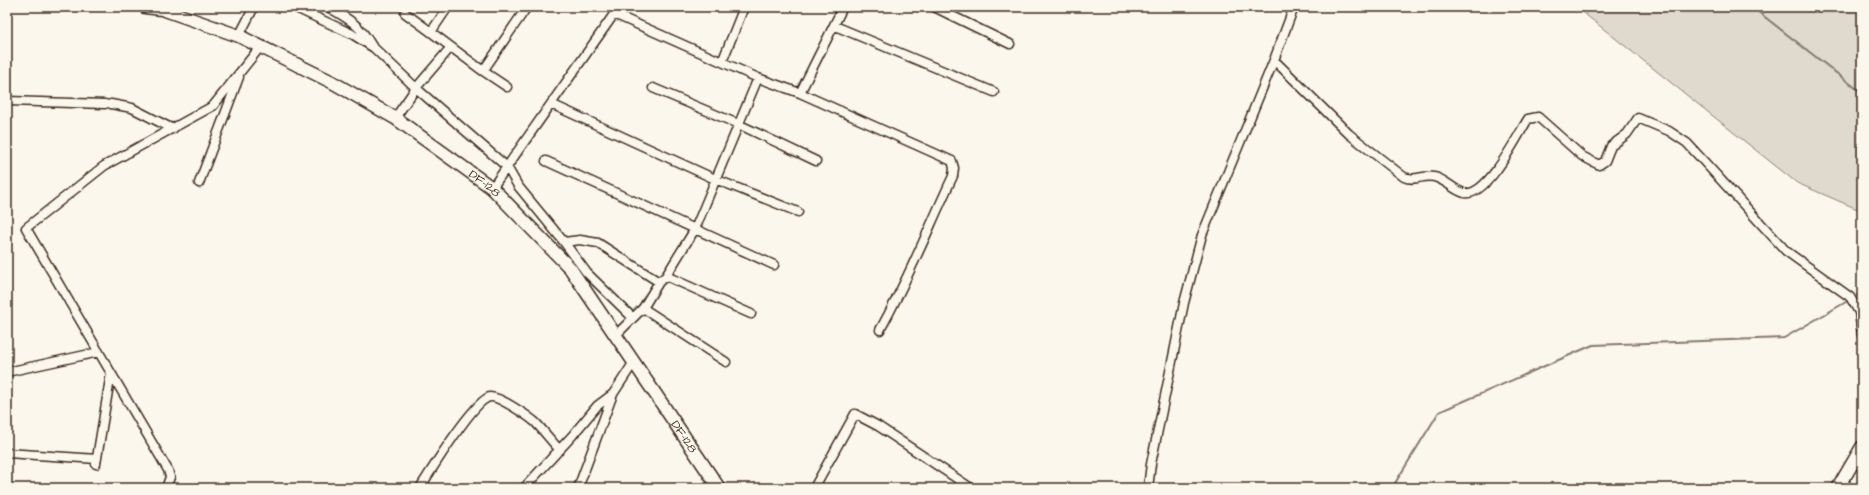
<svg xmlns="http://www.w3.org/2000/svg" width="1869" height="495" font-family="'Architects Daughter',sans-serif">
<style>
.green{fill:#dfd9ce;stroke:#8d8276}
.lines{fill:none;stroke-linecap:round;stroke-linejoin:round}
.stream{stroke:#85796d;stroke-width:2}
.street-casing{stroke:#3b2a1e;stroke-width:11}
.primary-casing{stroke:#3b2a1e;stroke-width:15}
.street{stroke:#fbf7ec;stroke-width:8}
.primary{stroke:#fbf7ec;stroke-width:12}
.labels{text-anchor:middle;stroke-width:3.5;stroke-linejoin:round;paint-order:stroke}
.street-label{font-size:12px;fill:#3b2a1e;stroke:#fbf7ec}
</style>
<rect width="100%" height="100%" fill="#fbf7ec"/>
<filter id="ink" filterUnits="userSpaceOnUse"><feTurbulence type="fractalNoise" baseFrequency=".025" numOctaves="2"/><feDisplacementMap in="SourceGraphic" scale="8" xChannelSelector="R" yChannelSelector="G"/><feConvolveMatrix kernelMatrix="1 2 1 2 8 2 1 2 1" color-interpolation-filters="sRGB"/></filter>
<g filter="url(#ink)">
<!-- green -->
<path class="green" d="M1576 7H1862V211L1797 183Z"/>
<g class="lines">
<!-- stream -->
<path class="stream" d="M1752 7 1862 93
M1857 295 1862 292
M1392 488 1439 412 1593 345 1784 338 1846 302"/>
<!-- street casing -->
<g class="street-casing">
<path id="street" d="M294 7 352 34 374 48 416 88 507 167 518 186 564 242 587 273 633 318
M328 7C349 19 360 25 372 46
M448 7 431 32 483 71 527 7
M934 7 1010 44
M405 13 431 32
M614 14 758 78 800 93 952 161 954 168 953 176C929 227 908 280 880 330
M835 26 994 92
M239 36 254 7
M1274 60 1349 134 1404 177C1415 182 1424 174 1434 177 1445 179 1453 190 1464 193 1487 198 1518 135 1528 119L1538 117 1582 156 1599 165 1605 161 1611 146 1627 134 1638 118 1669 131 1687 143 1786 251 1850 297 1859 312 1862 335
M722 62 744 7
M483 71 507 87
M653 88 738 124 816 161
M800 93 843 7
M7 101 105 104
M111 104 132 108 173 129
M551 104 715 179 798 212
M395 118 416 88 451 47
M546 161 774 265
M199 183 239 77
M492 188 619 7
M564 242 580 240 598 243 659 282
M666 276 751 314
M643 308 726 362
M616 335 643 308 659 282 666 276 695 229 758 78
M7 372 99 352
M7 453 97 459
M96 464 111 373
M166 488 170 477 168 470 26 228 104 166 213 106 261 46
M420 488C430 472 475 399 490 397 499 396 528 416 535 422 544 431 551 441 560 450
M524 488 572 436 597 406 613 394
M578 488 613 394 634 362
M814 488 855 414 878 426 971 488
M1148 488 1151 464 1184 303 1202 235 1274 60 1294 7"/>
</g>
<!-- primary casing -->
<g class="primary-casing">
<g id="primary">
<path id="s1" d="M145 7 162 9 239 36 332 82 395 118 492 188 570 268 719 488"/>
<path d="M1838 488 1862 447"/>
</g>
</g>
<!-- street -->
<use href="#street" class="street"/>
<!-- primary -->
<use href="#primary" class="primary"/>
</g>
</g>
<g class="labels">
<!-- street labels -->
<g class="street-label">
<text dy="4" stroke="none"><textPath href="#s1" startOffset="386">DF-128</textPath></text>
<text dy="4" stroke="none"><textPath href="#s1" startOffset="710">DF-128</textPath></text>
</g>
</g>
<!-- margin -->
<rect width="1869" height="495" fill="none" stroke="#fbf7ec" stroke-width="24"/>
<rect x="12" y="12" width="1845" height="471" fill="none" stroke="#3b2a1e" stroke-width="1.5" filter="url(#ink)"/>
</svg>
